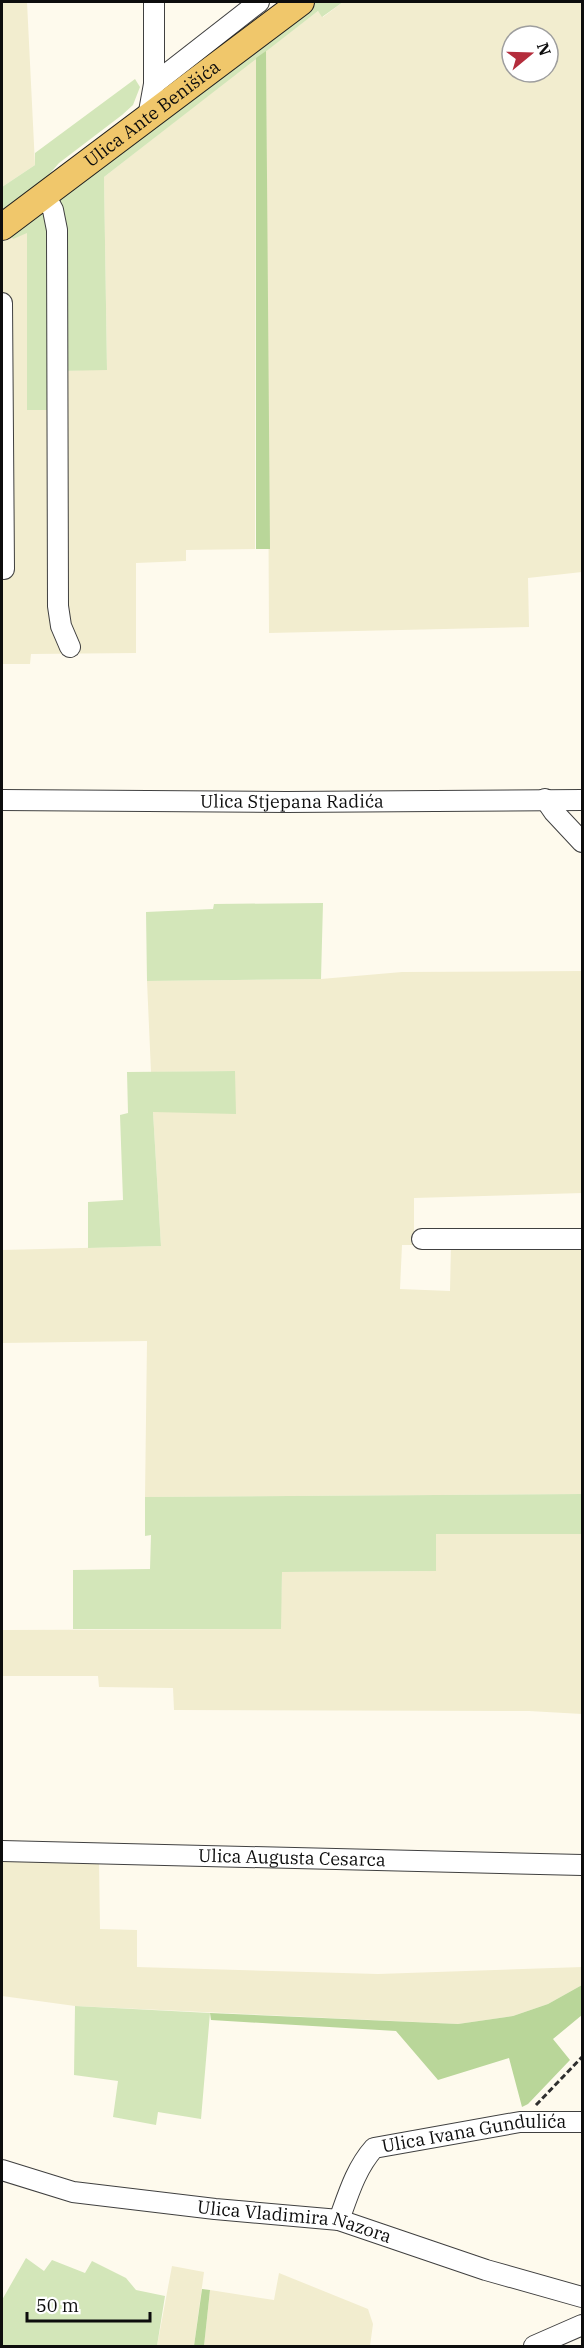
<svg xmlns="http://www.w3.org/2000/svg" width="584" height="2348" font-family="'IBM Plex Serif',serif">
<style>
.farmland{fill:#f2edcf;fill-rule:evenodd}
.green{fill:#d3e6b9}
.forest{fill:#b9d699}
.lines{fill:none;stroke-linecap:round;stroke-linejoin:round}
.minor-casing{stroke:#404040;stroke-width:22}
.major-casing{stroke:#1e1e1e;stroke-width:28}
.path{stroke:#2f2f2f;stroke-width:3;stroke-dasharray:6 3;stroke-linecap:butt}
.minor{stroke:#fff;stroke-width:20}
.major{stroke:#f0c76b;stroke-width:26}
.labels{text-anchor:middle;stroke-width:6;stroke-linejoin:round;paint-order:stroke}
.street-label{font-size:18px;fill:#0d0d0d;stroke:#fff}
</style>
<rect width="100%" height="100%" fill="#fefaed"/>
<!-- farmland -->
<path class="farmland" d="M2 2H27L35 165 2 187Z
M343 2H582V572L528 578 529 627 269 633 266 51 318 11 323 17ZM512 36H548V72H512Z
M256 58 255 549 186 550V561L136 563V653L31 654 30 664H2V242L10 235 27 232V410H51L60 371 107 369 104 177Z
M582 971V1193L414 1198V1245H402L400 1289 450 1291 451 1245 582 1243V1494L145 1497 147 1341 2 1343V1250L161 1246 153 1112 234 1071 151 1072 147 981 321 979 402 972Z
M436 1534H582V1714L529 1711 174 1710 173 1688 99 1687 98 1676H2V1630L280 1629 282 1572 436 1571Z
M2 1858 99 1861 100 1929 137 1930V1967L378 1974 582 1967V1985L548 2004 513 2016 458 2024 75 2006 2 1996Z
M172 2266 204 2272 194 2346H157Z
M279 2273 368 2309 373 2324 370 2346H204L210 2290 274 2300Z"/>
<!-- green -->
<path class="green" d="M311 2H343L322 17 318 11 104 177 107 370 60 371 54 196Z
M135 79 140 87 133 105 122 115 59 163 37 188 2 213V187L35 165V153Z
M48 209 51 410H27V233L13 239 10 235 12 228Z
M323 903 321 979 147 981 146 912 213 909 214 904Z
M235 1071 236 1114 153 1112 161 1246 88 1248V1202L123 1200 120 1115 128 1113 127 1072Z
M582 1494V1534H436V1571L282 1572 281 1629H73V1570L150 1569 151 1535 145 1536V1497Z
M75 2006 210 2013 201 2119 158 2112 156 2125 113 2117 118 2081 74 2075Z
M26 2258 44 2271 52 2260 85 2273 92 2261 126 2278 136 2290 165 2296 157 2346H2V2300Z"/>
<!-- forest -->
<path class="forest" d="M266 51 270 549H256V58Z
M582 1985V2015L553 2039 570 2060 528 2104 522 2107 509 2058 438 2080 396 2031 211 2020 210 2013 458 2024 513 2016 548 2004Z
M202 2289 210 2290 204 2346H194Z"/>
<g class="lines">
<!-- minor casing -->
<g class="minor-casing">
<g id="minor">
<path d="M154 84V2"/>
<path d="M148 117 154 84 259 2"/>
<path d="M45 195 53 210 57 230 58 606 61 626 70 647"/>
<path d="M2 303 4 569"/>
<path d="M545 799 554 812 582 842"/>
<path id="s1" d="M2 800 286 802 582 800"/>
<path d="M422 1239H582"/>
<path id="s2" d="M2 1851 582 1865"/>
<path id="s3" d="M2 2170 73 2192 215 2209 339 2220 486 2270 582 2297"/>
<path id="s4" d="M339 2220C348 2195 356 2168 374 2148L520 2122H582"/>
<path d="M534 2346 582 2325"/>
</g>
</g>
<!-- major casing -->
<g class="major-casing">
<g id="major">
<path id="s5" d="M2 227 301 2"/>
</g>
</g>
<!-- path -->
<path class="path" d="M536 2105 582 2057"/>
<!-- minor -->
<use href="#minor" class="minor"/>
<!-- major -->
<use href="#major" class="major"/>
</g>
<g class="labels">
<!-- street labels -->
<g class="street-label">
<text dy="6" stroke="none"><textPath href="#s5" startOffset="188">Ulica Ante Benišića</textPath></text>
<text dy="6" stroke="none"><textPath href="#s1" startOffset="290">Ulica Stjepana Radića</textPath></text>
<text dy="6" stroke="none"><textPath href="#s2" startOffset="290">Ulica Augusta Cesarca</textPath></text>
<text dy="6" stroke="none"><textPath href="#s4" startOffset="182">Ulica Ivana Gundulića</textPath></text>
<text dy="6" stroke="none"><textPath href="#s3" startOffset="298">Ulica Vladimira Nazora</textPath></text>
</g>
</g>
<!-- border -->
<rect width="584" height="2348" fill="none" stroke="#0d0d0d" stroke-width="6"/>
<!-- north arrow -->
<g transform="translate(530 54) rotate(71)"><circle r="28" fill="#ffffff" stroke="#9e9e9e" stroke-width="1.5"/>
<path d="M0-4.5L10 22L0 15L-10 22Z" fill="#b42d3c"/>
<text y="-9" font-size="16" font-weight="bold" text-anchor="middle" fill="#0d0d0d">N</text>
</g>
<!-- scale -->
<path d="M27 2312v9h123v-9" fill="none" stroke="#0d0d0d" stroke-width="3"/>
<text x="36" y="2312" font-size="18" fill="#0d0d0d" stroke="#ffffff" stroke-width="4.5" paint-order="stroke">50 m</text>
</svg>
